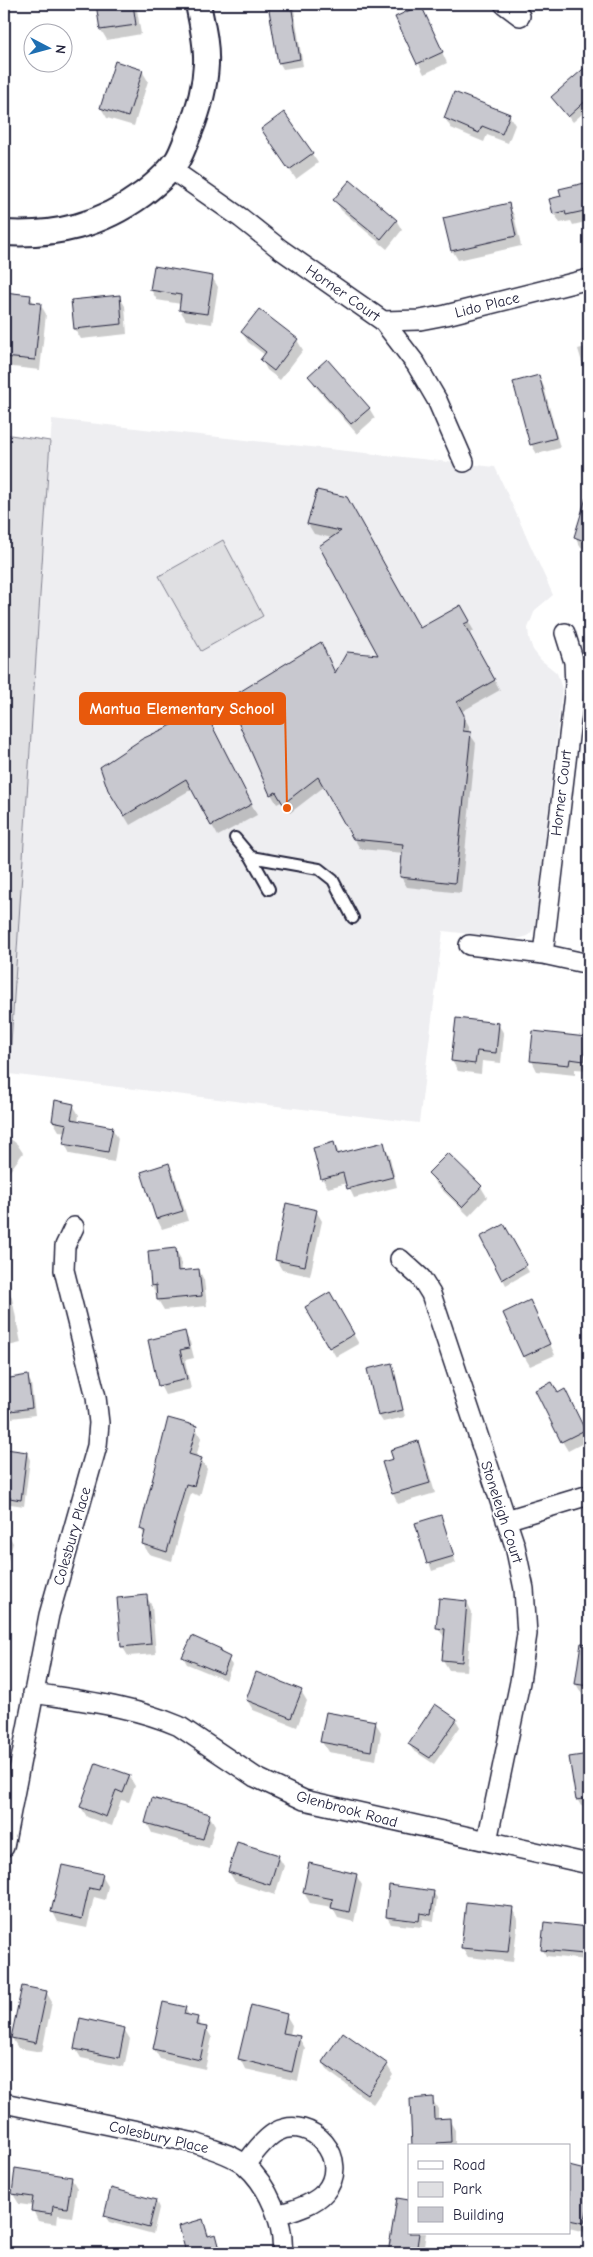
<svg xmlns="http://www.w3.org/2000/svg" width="593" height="2257" font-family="'Comic Neue',sans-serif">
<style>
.built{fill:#eeeef1}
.green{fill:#dfdfe2;stroke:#80808e}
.shadow{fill:#0003}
.building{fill:#c8c8cf;stroke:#22223b}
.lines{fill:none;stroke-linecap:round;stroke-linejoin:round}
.service-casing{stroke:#22223b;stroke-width:14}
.minor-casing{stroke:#22223b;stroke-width:22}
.tertiary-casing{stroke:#22223b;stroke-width:28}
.service{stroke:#fff;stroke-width:10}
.minor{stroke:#fff;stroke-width:19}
.tertiary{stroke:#fff;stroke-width:24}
.labels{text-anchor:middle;stroke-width:4;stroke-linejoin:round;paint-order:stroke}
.street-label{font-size:15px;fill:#22223b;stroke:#fff}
.leader{fill:none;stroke:#e8590c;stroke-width:2}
.callout-dot{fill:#e8590c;stroke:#fff;stroke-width:2}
.callout{fill:#e8590c;stroke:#e8590c;stroke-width:2}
.callout-label{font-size:16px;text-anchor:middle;font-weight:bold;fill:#fff}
</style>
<rect width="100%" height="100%" fill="#fff"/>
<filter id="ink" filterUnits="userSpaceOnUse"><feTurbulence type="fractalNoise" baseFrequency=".02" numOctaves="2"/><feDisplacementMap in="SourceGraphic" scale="10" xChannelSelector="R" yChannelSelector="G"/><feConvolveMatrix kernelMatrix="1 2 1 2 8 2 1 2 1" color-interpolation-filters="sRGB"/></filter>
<g filter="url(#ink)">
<!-- built -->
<path class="built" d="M52 419 495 467 553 595 535 610 528 628 529 638 533 650 541 660 557 673 562 689 535 927 528 936 517 939 443 931 419 1123 9 1074Z"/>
<!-- green -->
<path class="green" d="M4 434 50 441 9 1074 4 1080Z
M223 540 263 616 201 651 159 576Z"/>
<!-- shadow -->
<path class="shadow" d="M97 4H136L141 34 107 40 101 30Z
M281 4H291L294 9 303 66 283 69 279 62 270 6Z
M426 17 447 63 424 74 397 18Z
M587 68 589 71V108L573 122 553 97Z
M142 71 148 81 134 126 107 118 101 108Z
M509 115 515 125 508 143 487 135 484 142 451 128 445 118Z
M268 139 312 154 318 163 296 179Z
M589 183V221L573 225 571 221 560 223 554 213 562 197 560 190Z
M335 200 396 220 402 230 387 249 341 210Z
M508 205 514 215 521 246 458 260 452 250Z
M212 277 218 287 212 324 186 320 180 310 181 304 157 300 151 290Z
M4 293 30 296 34 303 40 304 46 314 40 370 4 366Z
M119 296 125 306 127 334 81 339 75 329Z
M242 332 297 340 303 350 280 380 267 370 262 360 265 355 248 342Z
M589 346V379H587L578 349Z
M310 376 369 408 375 418 357 434 315 386Z
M539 377 544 387 560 448 537 454 531 444Z
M318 491 420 630 460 607 474 631 469 634 500 690 461 712 469 726V733L476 743 461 893 407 887 401 877 404 853 360 849 325 786 290 813 283 801 277 804 271 794 326 654 336 675 380 656 333 538 314 534 308 524Z
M582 515 589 518V550L581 547 575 537Z
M209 721 257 815 218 836 192 789 130 825 109 790Z
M457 1019 498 1024 504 1034 501 1063 482 1061 481 1074 458 1071 452 1061Z
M586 1038 589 1044V1070L575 1069V1075L537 1071 532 1061Z
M73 1105 79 1115 78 1122 112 1128 118 1138 114 1162 70 1154 65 1144 67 1132 59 1131 53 1121Z
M4 1134 17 1144 23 1153 4 1179Z
M334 1144 340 1155 383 1144 389 1154 397 1187 354 1198 347 1183 328 1188 322 1178Z
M448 1155 481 1187 487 1197 469 1216 435 1183 430 1173Z
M168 1165 174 1175 188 1221 162 1229 157 1219 143 1173Z
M316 1211 322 1221 310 1276 282 1270 276 1260Z
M503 1226 529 1272 506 1285 503 1279Z
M175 1249 181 1259 182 1272 199 1270 204 1280 207 1306 164 1310 158 1300 152 1285Z
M4 1288H7L12 1298 21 1343 4 1347Z
M330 1294 359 1344 336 1357 307 1307Z
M535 1312 555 1355 530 1366 524 1356Z
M184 1332 190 1342 194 1358 185 1360 191 1389 165 1395 160 1385Z
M391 1364 395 1371 405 1417 383 1422 379 1416Z
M27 1377 31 1383 35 1415 4 1419V1380Z
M558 1394 570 1401 589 1440 568 1451 562 1441Z
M196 1428 201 1438 196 1458 201 1459 207 1469 200 1496 191 1493 172 1561 149 1554 143 1544 145 1536 141 1529Z
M417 1443 423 1453 435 1493 398 1504 393 1494 394 1460Z
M7 1450 27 1453 30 1460 24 1506 4 1503V1466Z
M440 1516 456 1563 432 1571 416 1524Z
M4 1535 9 1536 13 1543 4 1574Z
M146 1596 152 1606 156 1654 128 1656 122 1646Z
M467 1602 472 1612 467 1671 449 1670 443 1660 445 1638 437 1627Z
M220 1650 232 1665 226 1680 187 1664 183 1657Z
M589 1666V1695L582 1694 576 1684 588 1671Z
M301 1691 307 1701 297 1727 253 1710 247 1700Z
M435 1706 456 1720 460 1727 434 1764 413 1750 409 1744Z
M375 1722 381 1732 376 1760 328 1752 322 1742Z
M589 1756V1804L581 1806 577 1799 571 1758Z
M129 1776 135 1786 129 1802 121 1800 112 1826 87 1817 81 1807Z
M209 1815 215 1825 209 1848 152 1833 147 1823Z
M278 1856 284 1866 275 1895 235 1882 229 1872Z
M356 1875 362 1885 354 1922 338 1918 332 1907 310 1903 304 1893Z
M102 1876 108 1886 105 1900 94 1897 87 1928 58 1922 53 1912Z
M433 1892 437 1898 434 1921 423 1919 422 1927 391 1924 387 1917Z
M512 1909 518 1919 513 1962 468 1957 462 1947Z
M587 1928 589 1932 588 1960 546 1956 543 1950Z
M46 1992 52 2002 42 2052 18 2048 12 2038Z
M185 2008 190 2017 197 2018 202 2028H206L212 2038 205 2069 160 2059 154 2049Z
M286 2015 292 2025 290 2035 299 2038 305 2048 298 2081 245 2069 240 2059Z
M124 2029 130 2039 124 2067 81 2058 75 2048Z
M323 2062 387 2065 393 2075 373 2104 329 2072Z
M432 2099 438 2109V2120H449L455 2130V2146H414Z
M571 2168 589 2172V2233L569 2228Z
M71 2178 77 2188 72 2217 58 2215 57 2224 38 2221 33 2210V2206L19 2204 13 2194Z
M398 2199 409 2201V2233H426L423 2253H389Z
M156 2201 159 2208 153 2234 109 2222 105 2216Z
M203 2221 210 2237 215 2235 223 2253H187L180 2227Z"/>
<!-- building -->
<path class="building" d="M96 4H133L136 25 100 30Z
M268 4H291L300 59 278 63Z
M421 5 443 52 417 64 395 17Z
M115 61 143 70 128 117 100 108Z
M589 64V98L568 117 551 97Z
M454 92 510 114 502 134 482 126 479 133 444 118Z
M284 112 313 153 289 170 261 129Z
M350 180 397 220 381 239 333 200Z
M589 182V210L566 215 565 211 553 214 549 199 561 196 559 189Z
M509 203 516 236 451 251 443 218Z
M154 266 213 276 207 314 179 310 181 295 150 290Z
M4 292 31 295 30 302 41 303 35 360 4 357Z
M120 295 122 324 74 329 71 300Z
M259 309 298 339 274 371 260 360 266 352 241 332Z
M327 359 370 408 351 424 308 376Z
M539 375 556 438 530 445 513 382Z
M317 490 347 497 420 628 461 605 470 621 464 624 495 680 457 702 464 715 463 731 471 732 455 883 400 877 403 844 353 839 318 777 283 804 276 792 270 795 228 699 321 642 335 673 347 652 378 655 319 546 341 531 307 524Z
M586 498 589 499V543L574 537Z
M204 710 252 804 211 826 186 779 124 816 108 790 100 767 142 739Z
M456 1018 499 1023 496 1053 477 1051 475 1064 451 1061Z
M533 1031 586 1037 584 1061 570 1059 569 1065 530 1061Z
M55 1100 74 1104 71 1119 113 1127 108 1152 63 1144 67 1124 52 1121Z
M334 1142 337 1154 384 1142 393 1177 347 1189 343 1173 321 1179 313 1148Z
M448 1153 482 1186 462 1207 428 1173Z
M169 1163 183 1211 156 1219 141 1172Z
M286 1203 317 1210 305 1266 275 1260Z
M504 1224 527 1265 502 1280 480 1237Z
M176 1248 178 1271 199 1269 202 1296 157 1300 156 1285 151 1286 148 1251Z
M330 1292 354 1334 329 1348 305 1307Z
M530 1300 550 1344 523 1357 503 1313Z
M185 1331 189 1348 180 1350 187 1379 158 1386 148 1340Z
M392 1363 403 1410 378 1416 367 1369Z
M28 1375 32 1408 4 1412V1379Z
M552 1382 558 1393 565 1389 585 1430 561 1442 535 1390Z
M168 1418 197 1426 189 1454 202 1458 194 1486 186 1484 167 1552 142 1544 145 1531 140 1529Z
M418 1441 430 1483 392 1494 382 1462 393 1459 390 1450Z
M6 1449 27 1452 21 1500 4 1497Z
M441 1515 454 1556 427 1564 415 1523Z
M147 1595 151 1644 121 1647 117 1598Z
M439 1598 467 1601 462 1662 442 1660 445 1629 436 1628Z
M192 1636 221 1649 220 1652 230 1657 223 1674 182 1657Z
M581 1643 589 1644V1686L575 1684Z
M256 1672 302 1690 291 1718 246 1700Z
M435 1704 457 1719 430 1758 408 1744Z
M326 1712 376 1721 371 1751 320 1742Z
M589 1754V1798L576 1800 569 1757Z
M96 1763 130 1775 123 1793 116 1790 106 1817 80 1807Z
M152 1798 210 1814 203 1839 145 1823Z
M237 1842 279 1855 270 1885 228 1872Z
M309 1863 357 1874 349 1912 331 1908 333 1899 303 1893Z
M62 1865 103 1874 99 1890 89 1888 82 1919 51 1912Z
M389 1885 434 1891 431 1915 420 1913 419 1921 386 1917Z
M466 1902 513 1907 508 1952 461 1948Z
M544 1922 587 1927 584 1954 541 1950Z
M22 1986 47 1991 36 2043 11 2038Z
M163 2002 186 2007 184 2014 198 2017 196 2025 207 2027 200 2060 153 2049Z
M251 2005 287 2014 283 2033 300 2036 292 2072 238 2059Z
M80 2018 125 2028 119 2058 74 2049Z
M343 2032 388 2064 367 2094 322 2062Z
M433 2097 434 2119 450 2118 451 2142 437 2143 438 2146H412L410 2099Z
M569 2166 589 2171V2203L584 2223 569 2220Z
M15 2168 72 2177 67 2208 53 2206 52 2214 31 2211 33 2197 12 2194Z
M111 2188 156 2200 149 2228 104 2216Z
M397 2198 409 2200V2233H419L416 2253H388Z
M203 2219 208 2236 216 2234 221 2253H186L179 2226Z"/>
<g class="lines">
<!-- service casing -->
<g class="service-casing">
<path id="service" d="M235 838 251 857 319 869 333 880 353 918
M251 857 269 889"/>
</g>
<!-- minor casing -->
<g class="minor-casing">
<path id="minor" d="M504 4 520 16
M171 169 241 218 280 249 383 321 416 364 437 400 464 462
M383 321 420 320 446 315 589 279
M469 945 543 954 589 964
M543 954 575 686 574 662 565 633
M400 1259 421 1278 431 1294 515 1546 524 1589 527 1634 520 1682 487 1841
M506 1520 589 1495
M33 1693C83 1701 133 1706 179 1726L255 1777 304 1800 589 1864
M4 1847 49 1615 97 1446 99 1423 96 1397 64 1270 65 1246 74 1227
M4 2103 195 2143C211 2149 232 2154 245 2165 268 2185 285 2224 282 2253
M245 2165C253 2154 264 2139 276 2132 312 2113 352 2160 325 2192 314 2205 293 2210 277 2215"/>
</g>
<!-- tertiary casing -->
<g class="tertiary-casing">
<path id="tertiary" d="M4 233C56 236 101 225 143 194 157 183 169 173 178 159 183 150 186 140 190 131 199 109 205 88 206 64 207 44 202 24 198 4"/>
</g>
<!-- service -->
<use href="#service" class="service"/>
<!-- minor -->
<use href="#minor" class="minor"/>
<!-- tertiary -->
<use href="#tertiary" class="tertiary"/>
</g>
</g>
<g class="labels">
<!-- street labels -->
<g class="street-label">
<text transform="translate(343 293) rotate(35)" y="5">Horner Court</text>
<text transform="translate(487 305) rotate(-14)" y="5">Lido Place</text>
<text transform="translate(561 793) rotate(-83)" y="5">Horner Court</text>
<text transform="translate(502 1512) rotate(72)" y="5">Stoneleigh Court</text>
<text transform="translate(72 1536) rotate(-74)" y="5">Colesbury Place</text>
<text transform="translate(347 1809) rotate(15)" y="5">Glenbrook Road</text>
<text transform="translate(159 2137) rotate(13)" y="5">Colesbury Place</text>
</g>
</g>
<!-- callouts -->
<path class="leader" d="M287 808L285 708"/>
<circle class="callout-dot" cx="287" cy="808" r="5"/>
<rect class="callout" x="80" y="693" width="205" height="31" rx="5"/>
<g class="callout-label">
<text x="182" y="714">Mantua Elementary School</text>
</g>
<!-- margin -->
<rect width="593" height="2257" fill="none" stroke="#fff" stroke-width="20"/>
<rect x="10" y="10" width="573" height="2237" fill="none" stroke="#22223b" stroke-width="2" filter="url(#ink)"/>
<!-- legend -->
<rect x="408" y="2144" width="162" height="90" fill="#ffffff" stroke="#a7a7b1"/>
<rect x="418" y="2161" width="25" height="8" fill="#ffffff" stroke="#a7a7b1"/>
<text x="453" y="2170" font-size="15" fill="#22223b">Road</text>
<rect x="418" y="2182" width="25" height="15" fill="#dfdfe2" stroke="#a7a7b1"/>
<text x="453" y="2194" font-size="15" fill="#22223b">Park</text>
<rect x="418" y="2207" width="25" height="15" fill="#c8c8cf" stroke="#a7a7b1"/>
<text x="453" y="2220" font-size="15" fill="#22223b">Building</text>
<!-- north arrow -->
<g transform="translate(48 48) rotate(96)"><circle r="24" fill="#ffffff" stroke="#a7a7b1"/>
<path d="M0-4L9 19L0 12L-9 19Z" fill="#1f6fb2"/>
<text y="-8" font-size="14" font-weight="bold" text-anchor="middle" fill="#22223b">N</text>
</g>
</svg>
